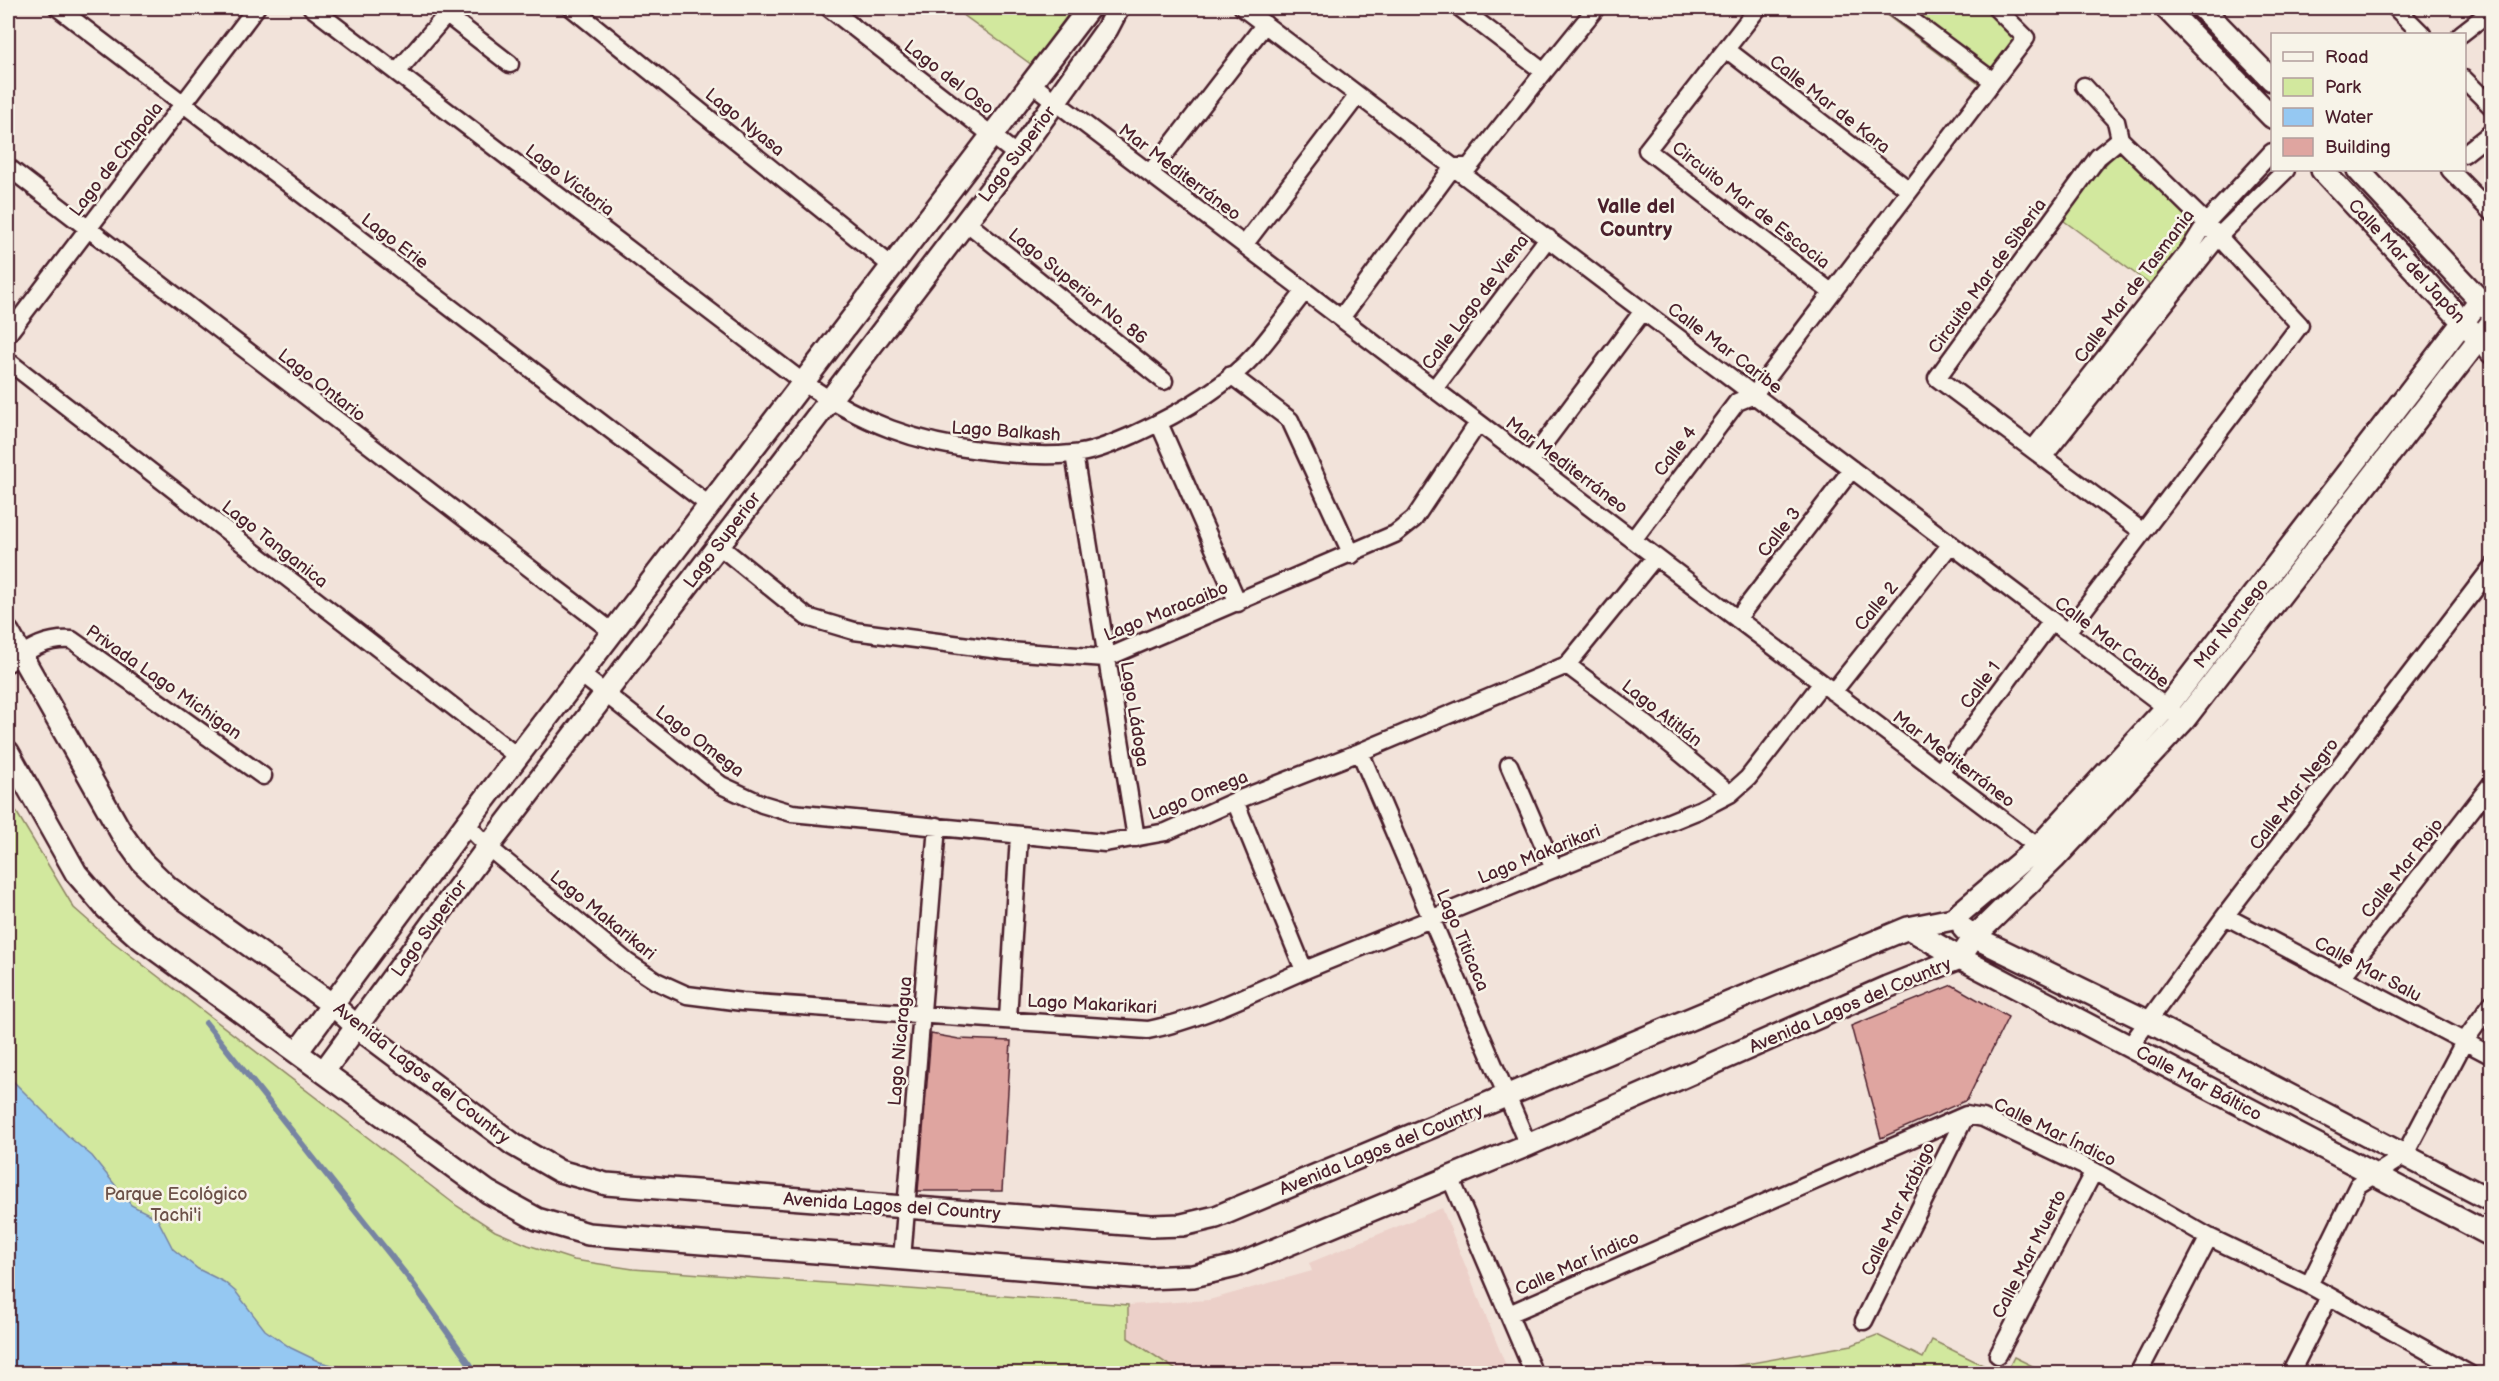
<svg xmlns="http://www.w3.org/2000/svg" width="2499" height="1381" font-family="'Balsamiq Sans',sans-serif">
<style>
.built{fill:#ecd0c9}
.green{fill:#d2e89e;stroke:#8e8464;stroke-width:1.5}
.water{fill:#95c8f2;stroke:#7784a2;stroke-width:1.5}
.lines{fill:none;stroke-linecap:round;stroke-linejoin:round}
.stream{stroke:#7784a2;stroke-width:6}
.building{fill:#dfa5a0;stroke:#4a1f2b;stroke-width:1.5}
.minor-casing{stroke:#4a1f2b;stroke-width:21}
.tertiary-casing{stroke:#4a1f2b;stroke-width:26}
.minor{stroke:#f7f3e8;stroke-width:16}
.tertiary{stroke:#f7f3e8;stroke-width:21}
.labels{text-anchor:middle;stroke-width:5;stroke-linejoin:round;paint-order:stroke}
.street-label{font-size:18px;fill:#4a1f2b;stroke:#f7f3e8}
.park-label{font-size:18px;fill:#6c5148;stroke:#f7f3e8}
.neighbourhood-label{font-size:20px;font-weight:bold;fill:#4a1f2b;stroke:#f7f3e8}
</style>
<rect width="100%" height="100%" fill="#f2e3da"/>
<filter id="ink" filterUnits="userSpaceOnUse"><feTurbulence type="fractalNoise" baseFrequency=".0167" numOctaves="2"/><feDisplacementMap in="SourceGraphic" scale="12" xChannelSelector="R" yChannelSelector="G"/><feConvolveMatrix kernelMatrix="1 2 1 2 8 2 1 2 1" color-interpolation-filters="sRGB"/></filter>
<g filter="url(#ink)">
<!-- built -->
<path class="built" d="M1442 1208 1509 1373H1181L1128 1338V1305L1209 1300 1312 1271 1309 1263Z"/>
<!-- green -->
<path class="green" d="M967 8H1073L1032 65 962 14Z
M1877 8H1987L2023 45 1988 91Z
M2119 149 2199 230 2156 289 2060 218Z
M8 798 74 908 108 938 457 1206 495 1231 528 1245 574 1260 633 1269 1128 1305V1338L1181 1373H8Z
M1877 1335 1923 1358 1932 1340 1999 1373H1696L1852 1345Z
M2014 1357 2047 1373H2006Z"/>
<!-- water -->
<path class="water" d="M8 1076 69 1137 92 1156 131 1205 157 1218 173 1249 198 1269 224 1282 236 1292 265 1330 291 1348 320 1362 365 1373H8Z"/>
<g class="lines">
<!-- stream -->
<path class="stream" d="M206 1023 411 1281 477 1374"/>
</g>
<!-- building -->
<path class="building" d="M1952 985 2008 1017 1967 1100 1881 1138 1851 1026Z
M931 1034 959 1039 1011 1041 1002 1191H918Z"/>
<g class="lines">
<!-- minor casing -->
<g class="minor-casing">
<path id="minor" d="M58 8 709 505
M312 8 804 383C863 423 915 443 986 451 1014 454 1043 457 1072 454 1092 453 1114 443 1133 435 1177 415 1224 389 1257 352 1274 332 1289 311 1305 291
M438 8 510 64
M572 8 893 267
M829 8 1017 155
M1243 8 2175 714
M1460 8 1544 72 1596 8
M1758 8 1647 150 1831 292
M1895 8 1993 81
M2396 8 2422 34
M2461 34 2492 10
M1726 49 1909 190
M397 72 447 14
M2464 79 2492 107
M1032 84 2046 853
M2084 86 2116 121 2120 139
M2120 139 2206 223 2300 325 2143 532 1937 378 2098 157Z
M2464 154 2492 132
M8 167 614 633
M2450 170 2492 213
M1150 173 1265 24
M966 222 1164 381
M1244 245 1358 95
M1341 318 1453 167H1469L1544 72
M8 334 256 8
M8 361 518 757
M1231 375 1290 420 1352 555
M1434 389 1548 238
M1159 423 1238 603
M2033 449 2189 250 2206 223 2272 152
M1074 454 1136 838
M2044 456 2219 236 2286 170
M1530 462 1643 311
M1633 540 1737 402 1754 395 2026 38 1996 8
M718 545 807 617 854 631 1007 651 1106 658 1395 534 1414 519 1478 423
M1737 619 1852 469
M2067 632 2143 532
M8 663C30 649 46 638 72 640L263 776
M1567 665 1647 725 1730 794
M582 675 721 785 762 804 792 813 1105 843 1166 832 1235 801 1360 752 1567 665 1655 557
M1833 692 1951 544
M1360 752 1528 1145
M1509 765 1554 869
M1940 772 2052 621
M1235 801 1304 970
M466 824 488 847 627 962 656 981 687 995 742 1002 1148 1030C1209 1018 1264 986 1322 963 1448 912 1573 861 1699 810L1730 794 1748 778 1822 683
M2225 916 2492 1056
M2342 977 2492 783
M1008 1019 1019 836
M2130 1046 2225 916 2492 567
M1450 1177 1534 1374
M902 1259 937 826
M2309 1285 2358 1185 2404 1156 2464 1042 2492 1003
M1509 1314 1966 1115 1983 1118 2094 1171 2209 1237 2309 1285 2469 1374
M1864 1321 1966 1115
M1998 1355 2094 1171
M2138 1374 2209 1237
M2290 1374 2329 1297"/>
</g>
<!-- tertiary casing -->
<g class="tertiary-casing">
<path id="tertiary" d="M2166 8 2272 117
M2202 8 2272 80
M2322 170 2492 353
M2358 170 2489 310
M8 632 122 834 142 862 169 888 333 1005 357 1027 514 1145 559 1171 606 1184 1152 1226 1182 1225 1216 1217 1908 928 1953 919 2038 847 2167 707 2480 300
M8 752 76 873 106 908 137 936 488 1192 537 1219 588 1234 1145 1278 1193 1276 1236 1266 1528 1145 1887 987 1960 958 1974 937 2054 859 2184 720 2492 322
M1908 928 1960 958 2492 1236
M1964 929 1974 937 2149 1022 2492 1201
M297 1052 466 824 1089 8
M324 1071 488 847 1017 155 1107 29 1118 8"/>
</g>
<!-- minor -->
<use href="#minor" class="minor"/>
<!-- tertiary -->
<use href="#tertiary" class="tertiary"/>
</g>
</g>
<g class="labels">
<!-- street labels -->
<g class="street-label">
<text transform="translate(949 77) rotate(38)" y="6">Lago del Oso</text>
<text transform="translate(1830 104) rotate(38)" y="6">Calle Mar de Kara</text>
<text transform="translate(745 122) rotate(39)" y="6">Lago Nyasa</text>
<text transform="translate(1017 154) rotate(-53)" y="6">Lago Superior</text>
<text transform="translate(116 159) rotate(-52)" y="6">Lago de Chapala</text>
<text transform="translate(1180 172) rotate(37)" y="6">Mar Mediterráneo</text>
<text transform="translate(570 180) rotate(37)" y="6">Lago Victoria</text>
<text transform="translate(1751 205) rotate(38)" y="6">Circuito Mar de Escocia</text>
<text transform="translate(395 241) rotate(37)" y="6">Lago Erie</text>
<text transform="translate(2407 261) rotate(47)" y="6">Calle Mar del Japón</text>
<text transform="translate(1987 276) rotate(-54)" y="6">Circuito Mar de Siberia</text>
<text transform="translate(1078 286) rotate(39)" y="6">Lago Superior No. 86</text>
<text transform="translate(2134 286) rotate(-53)" y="6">Calle Mar de Tasmania</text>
<text transform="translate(1475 302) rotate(-53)" y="6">Calle Lago de Viena</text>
<text transform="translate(1725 348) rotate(37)" y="6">Calle Mar Caribe</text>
<text transform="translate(322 385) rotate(38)" y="6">Lago Ontario</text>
<text transform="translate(1006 431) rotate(4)" y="6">Lago Balkash</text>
<text transform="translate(1675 451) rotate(-53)" y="6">Calle 4</text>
<text transform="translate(1567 465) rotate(37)" y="6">Mar Mediterráneo</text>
<text transform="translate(1779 532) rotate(-52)" y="6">Calle 3</text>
<text transform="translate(722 540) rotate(-53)" y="6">Lago Superior</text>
<text transform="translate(275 544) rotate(38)" y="6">Lago Tanganica</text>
<text transform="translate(1876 606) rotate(-51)" y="6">Calle 2</text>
<text transform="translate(1166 611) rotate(-22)" y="6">Lago Maracaibo</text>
<text transform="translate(2231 623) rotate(-52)" y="6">Mar Noruego</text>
<text transform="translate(2112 642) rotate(37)" y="6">Calle Mar Caribe</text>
<text transform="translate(164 682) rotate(35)" y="6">Privada Lago Michigan</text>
<text transform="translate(1980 685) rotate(-53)" y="6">Calle 1</text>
<text transform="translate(1662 713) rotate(38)" y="6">Lago Atitlán</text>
<text transform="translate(1135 714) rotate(81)" y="6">Lago Ládoga</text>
<text transform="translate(700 741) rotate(37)" y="6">Lago Omega</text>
<text transform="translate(1954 759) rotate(37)" y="6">Mar Mediterráneo</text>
<text transform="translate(2294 794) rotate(-53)" y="6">Calle Mar Negro</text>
<text transform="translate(1198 795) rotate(-22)" y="6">Lago Omega</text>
<text transform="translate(1539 854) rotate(-22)" y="6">Lago Makarikari</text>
<text transform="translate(2402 868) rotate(-52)" y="6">Calle Mar Rojo</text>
<text transform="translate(603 915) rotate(39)" y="6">Lago Makarikari</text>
<text transform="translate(429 928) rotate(-54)" y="6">Lago Superior</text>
<text transform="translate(1463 940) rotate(67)" y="6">Lago Titicaca</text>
<text transform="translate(2368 969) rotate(28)" y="6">Calle Mar Salu</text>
<text transform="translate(1092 1004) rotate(3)" y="6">Lago Makarikari</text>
<text transform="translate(1850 1005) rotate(-23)" y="6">Avenida Lagos del Country</text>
<text transform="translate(900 1041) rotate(-85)" y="6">Lago Nicaragua</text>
<text transform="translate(422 1073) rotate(38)" y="6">Avenida Lagos del Country</text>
<text transform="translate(2199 1083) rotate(28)" y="6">Calle Mar Báltico</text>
<text transform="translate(2055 1132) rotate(26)" y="6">Calle Mar Índico</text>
<text transform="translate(1381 1149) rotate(-22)" y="6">Avenida Lagos del Country</text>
<text transform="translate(892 1206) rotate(4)" y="6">Avenida Lagos del Country</text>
<text transform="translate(1898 1209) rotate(-64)" y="6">Calle Mar Arábigo</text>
<text transform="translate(2029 1254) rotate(-63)" y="6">Calle Mar Muerto</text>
<text transform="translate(1577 1263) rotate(-24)" y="6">Calle Mar Índico</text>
</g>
<!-- park labels -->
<g class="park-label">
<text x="176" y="1200">Parque Ecológico<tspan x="176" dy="21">Tachi'i</tspan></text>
</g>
<!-- neighbourhood labels -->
<g class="neighbourhood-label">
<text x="1636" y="213">Valle del<tspan x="1636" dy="23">Country</tspan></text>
</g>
</g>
<!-- margin -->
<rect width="2499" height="1381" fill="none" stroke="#f7f3e8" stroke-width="30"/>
<rect x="15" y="15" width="2469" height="1351" fill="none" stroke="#4a1f2b" stroke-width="2" filter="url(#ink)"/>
<!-- legend -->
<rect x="2271" y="33" width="195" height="138" fill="#f7f3e8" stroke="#b29e9c" stroke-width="1.5"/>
<rect x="2283" y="52" width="30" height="9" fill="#f7f3e8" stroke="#b29e9c" stroke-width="1.5"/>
<text x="2325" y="63" font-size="18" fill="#4a1f2b">Road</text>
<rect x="2283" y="78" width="30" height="18" fill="#d2e89e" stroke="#b29e9c" stroke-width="1.5"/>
<text x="2325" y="93" font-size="18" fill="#4a1f2b">Park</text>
<rect x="2283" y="108" width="30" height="18" fill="#95c8f2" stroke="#b29e9c" stroke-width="1.5"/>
<text x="2325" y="123" font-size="18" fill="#4a1f2b">Water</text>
<rect x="2283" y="138" width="30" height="18" fill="#dfa5a0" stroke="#b29e9c" stroke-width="1.5"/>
<text x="2325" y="153" font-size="18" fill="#4a1f2b">Building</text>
</svg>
